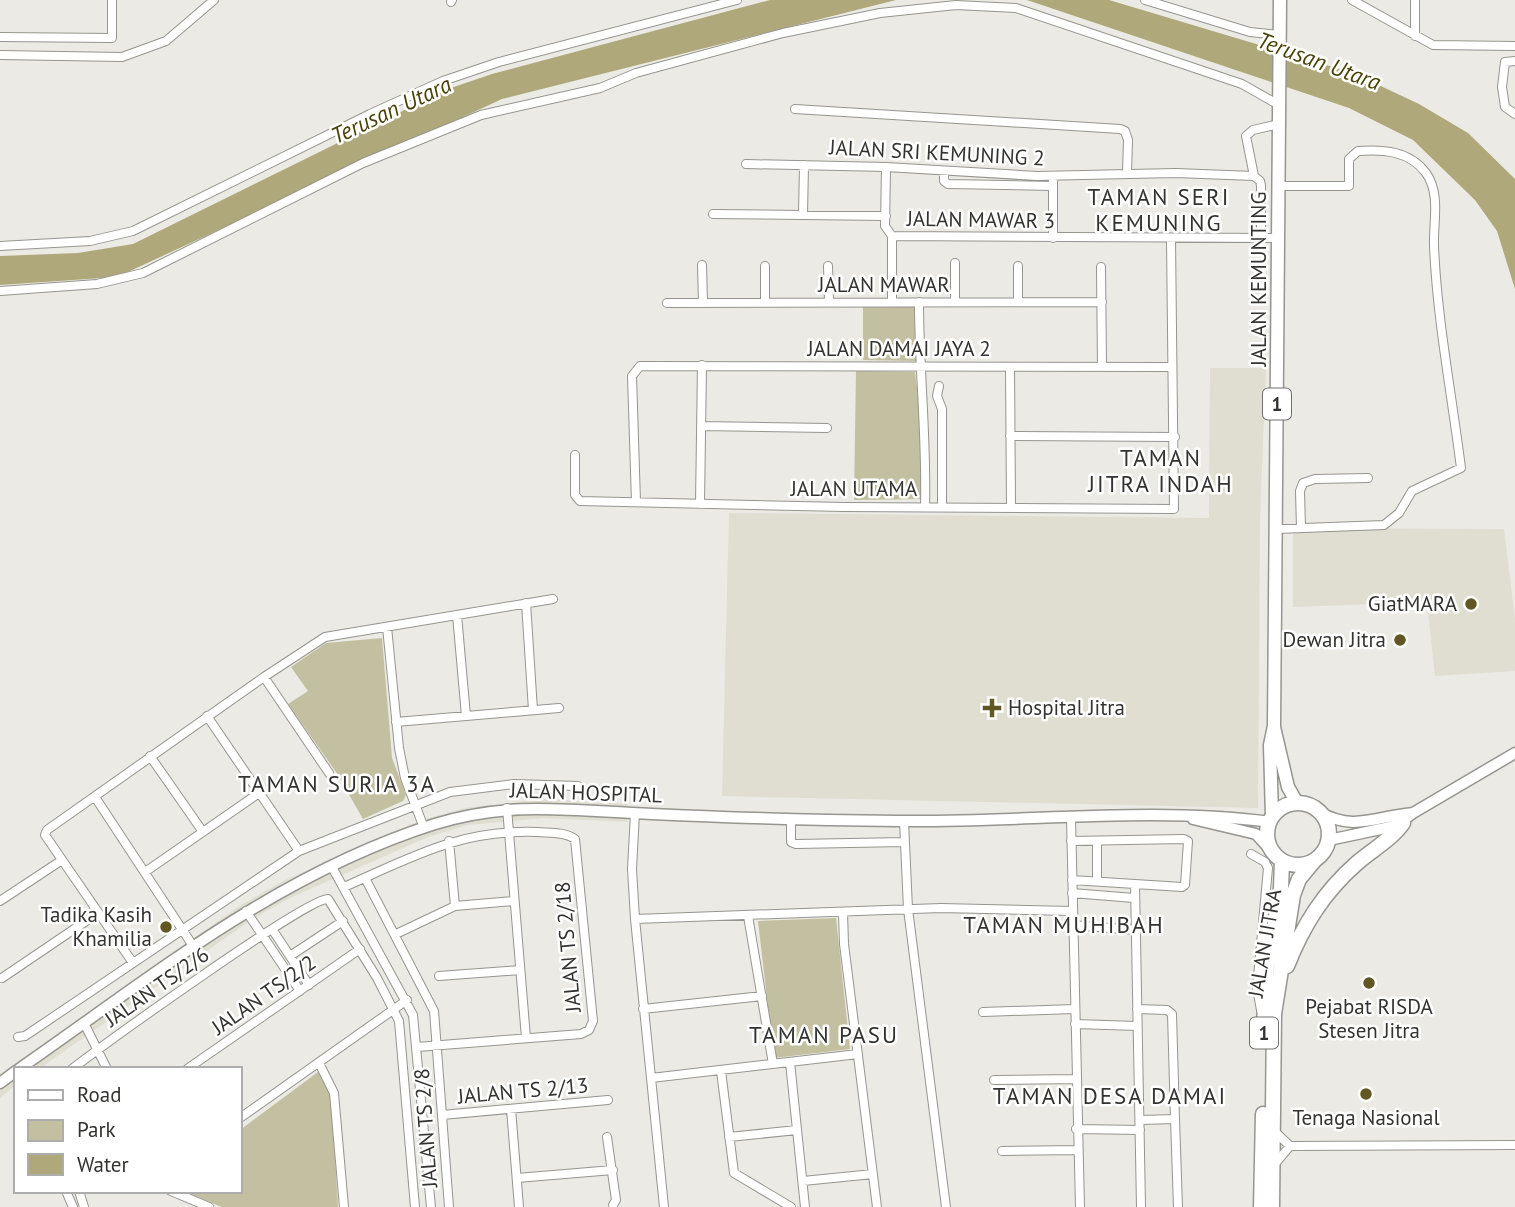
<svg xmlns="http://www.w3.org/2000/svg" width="1515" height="1207" font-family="'PT Sans',sans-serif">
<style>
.built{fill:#e0ded1}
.green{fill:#c3bfa1}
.water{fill:#afa87b}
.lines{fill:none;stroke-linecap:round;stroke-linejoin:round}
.street-casing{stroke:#969590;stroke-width:10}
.secondary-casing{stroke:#969590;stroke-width:13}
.primary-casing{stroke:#969590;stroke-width:15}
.highway-casing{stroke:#969590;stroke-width:17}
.street{stroke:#fff;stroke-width:8}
.secondary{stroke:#fff;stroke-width:10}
.primary{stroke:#fff;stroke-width:12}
.highway{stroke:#fff;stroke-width:14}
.poi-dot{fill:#605723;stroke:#fff;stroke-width:2.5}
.labels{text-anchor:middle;stroke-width:5;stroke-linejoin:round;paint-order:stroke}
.shield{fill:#fff;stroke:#70706f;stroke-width:2}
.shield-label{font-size:19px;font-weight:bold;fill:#333331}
.street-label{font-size:21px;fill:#333331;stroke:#fff}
.poi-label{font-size:21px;fill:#333331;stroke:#fff;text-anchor:end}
.water-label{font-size:23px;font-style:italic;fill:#4a4107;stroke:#fff}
.neighbourhood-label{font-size:23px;letter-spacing:2px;fill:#333331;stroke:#fff}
</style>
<rect width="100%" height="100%" fill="#ebeae4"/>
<!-- built -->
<path class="built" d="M1210 368H1266L1260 518 1258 808 722 796 729 513 1209 518Z
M1293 528 1504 529 1515 619V671L1435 676 1427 602 1293 607Z
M543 799 628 804 627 822 544 818 468 825 428 837 290 898 251 920 39 1069H16V1085L0 1098V1074L241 905 281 882 422 820 465 808Z"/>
<!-- green -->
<path class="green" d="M863 306H917V361L863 360Z
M856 371 915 372 924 445 922 499 854 500Z
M382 638 392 758 406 795 403 801 363 819 336 772 288 704 308 691 291 667 326 643Z
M836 918 850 1049 774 1058 758 921Z
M318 1072 331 1092 338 1207H222L182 1191H240V1130Z"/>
<!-- water -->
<path class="water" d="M770 0H896L502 99 117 277 0 285V256L78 253 133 244 445 90 492 74Z
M1027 0H1109L1353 73 1419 104 1468 133 1515 179V289L1497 231 1475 200 1413 140 1349 108Z"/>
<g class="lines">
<!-- street casing -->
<g class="street-casing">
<path id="street" d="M1145 0 1250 32 1279 35
M1352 0 1433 45 1515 46
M451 2 452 0
M1415 36V0
M0 37 112 38V0
M0 55 122 57 166 41 214 0
M1515 61 1505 62 1502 87 1505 107 1515 114
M795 109 1120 129 1125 131 1128 140 1127 173
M746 164 886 167 1037 176 1176 173 1254 176 1260 181 1261 186V238
M886 167 885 226 892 236 1279 238
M944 171V181L948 184 1053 186
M1254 176 1246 136 1253 130 1279 124
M713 214 886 216
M803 214 804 165
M892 236V302
M1053 238V182
M0 246 90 241 133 231 370 114 443 81 499 62 737 0
M955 263V302
M702 265 703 303
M765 266V302
M828 266 829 302
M1018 266V302
M1101 267 1102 367
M0 291 97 284 143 273 363 163 481 115 600 88 636 73 783 33 880 13 956 5 1016 8 1242 84 1279 105
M919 302C919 371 927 439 925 507
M667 303 1102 302
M1010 367 1011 507
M939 386 937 396 942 409V507
M701 426 827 428
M1010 436 1175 437
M575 455V495L580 501 844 507 1174 509 1171 239
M636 502 632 376 640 366 1172 367
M700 504 702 365
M1301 528 1300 491 1303 483 1315 479 1368 478
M1276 529 1384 525 1399 513 1412 491 1461 468C1452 396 1437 319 1434 246 1433 223 1441 194 1426 173 1410 151 1383 149 1358 151L1349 159V186H1279
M526 603 533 710
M457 615 466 716
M387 627 399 748 405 778 424 828
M264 677 329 773
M207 716 299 851
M396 722 559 708
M150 756 203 832
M95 797 193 946
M507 808 526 1038
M635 813 632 869 635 919 664 1207
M1071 818 1080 1207
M791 819V842L796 844 904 842
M904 821 908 909 946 1207
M449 841 455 906
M1071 841 1184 839 1188 841 1185 885 1182 887 1072 880
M1097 841V881
M1251 854 1265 862 1268 868 1257 988 1261 1010
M332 867 413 1015 431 1207
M145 872 259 793
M365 878 434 1011 449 1207
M1135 884 1141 1207
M344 887C412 857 461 829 538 832 551 833 565 832 575 839L593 1021 589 1030 581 1034 417 1047
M1072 893 1134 898
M0 901 62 860
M246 911 300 991
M843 913 844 944 877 1207
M748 916 773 1064
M635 919 941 908 1072 911
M1072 925 1135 930
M272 929 309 985
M396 934 455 906 513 901
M290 956 343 921
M133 963 45 835 47 830 264 677 325 637 553 599
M439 976 520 970
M2 978 98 913
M643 1009 762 996
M1137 1009 1167 1010 1172 1014 1175 1119
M983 1012 1075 1009
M84 1023 107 1069
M1075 1024 1137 1026
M18 1037 25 1036 299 851 450 792 514 784 578 786
M790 1062 805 1207
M319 1063 334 1093 344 1207
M72 1069C102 1046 308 897 328 899L377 978 399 1021 415 1207
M187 1069 360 949
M721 1071 734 1173 791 1207
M651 1078 858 1054
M994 1080 1075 1079
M511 1109 519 1207
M442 1115 608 1100
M240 1118 407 1000
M1140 1120 1175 1119 1178 1207
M1076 1129 1140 1130
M1273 1130 1290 1146 1515 1145
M607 1137 616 1200 613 1205
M729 1137 797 1130
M1002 1151 1077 1150
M1274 1165 1290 1146
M517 1178 613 1170
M803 1181 873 1174
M66 1191 73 1207
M79 1191 84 1207
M171 1191 209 1207"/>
</g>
<!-- secondary casing -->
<g class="secondary-casing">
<path id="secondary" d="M1320 812C1353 832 1377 816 1413 813
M1193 819 1256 834 1274 854
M1329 840 1395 826 1413 813 1515 753
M19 1069C153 976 277 874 435 824 513 800 573 811 652 814 734 818 816 820 898 821 1022 823 1147 806 1270 822
M0 1083 16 1071"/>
</g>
<!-- primary casing -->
<g class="primary-casing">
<path id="primary" d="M1274 727 1288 787 1297 803
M1272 817 1270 745 1274 726 1280 0"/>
</g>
<!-- highway casing -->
<g class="highway-casing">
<path id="highway" d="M1267 834a31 31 0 1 1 62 0a31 31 0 1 1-62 0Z
M1287 966C1303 925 1324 892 1357 863 1372 850 1392 839 1403 823
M1264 1031 1266 974 1281 888 1282 861
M1261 1207 1263 1114
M1272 1207 1274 1014 1293 895 1299 879 1314 861"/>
</g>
<!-- street -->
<use href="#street" class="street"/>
<!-- secondary -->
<use href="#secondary" class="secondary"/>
<!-- primary -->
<use href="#primary" class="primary"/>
<!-- highway -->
<use href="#highway" class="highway"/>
</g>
<!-- markers -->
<g class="poi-dot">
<circle cx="1471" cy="604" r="7"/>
<circle cx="1400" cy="640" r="7"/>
<path d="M988.5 697.5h7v7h7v7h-7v7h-7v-7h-7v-7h7z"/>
<circle cx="166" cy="927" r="7"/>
<circle cx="1369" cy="983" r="7"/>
<circle cx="1366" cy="1094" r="7"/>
</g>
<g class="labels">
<!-- shield labels -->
<g class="shield">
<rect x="1263" y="388.5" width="28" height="31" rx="5"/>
<rect x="1250" y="1017.5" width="28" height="31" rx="5"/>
</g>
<g class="shield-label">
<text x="1277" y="411">1</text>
<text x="1264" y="1040">1</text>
</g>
<!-- street labels -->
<g class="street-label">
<text transform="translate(937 153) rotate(3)" y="7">JALAN SRI KEMUNING 2</text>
<text transform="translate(981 220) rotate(1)" y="7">JALAN MAWAR 3</text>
<text transform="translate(1259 279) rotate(-90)" y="7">JALAN KEMUNTING</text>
<text x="884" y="292">JALAN MAWAR</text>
<text x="899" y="356">JALAN DAMAI JAYA 2</text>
<text x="854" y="496">JALAN UTAMA</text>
<text transform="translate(586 793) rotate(2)" y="7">JALAN HOSPITAL</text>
<text transform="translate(1265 943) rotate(-80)" y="7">JALAN JITRA</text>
<text transform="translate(568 947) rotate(-95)" y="7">JALAN TS 2/18</text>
<text transform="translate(157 987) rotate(-35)" y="7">JALAN TS/2/6</text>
<text transform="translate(264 995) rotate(-35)" y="7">JALAN TS/2/2</text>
<text transform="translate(523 1091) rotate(-5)" y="7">JALAN TS 2/13</text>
<text transform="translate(426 1128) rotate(-94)" y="7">JALAN TS 2/8</text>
</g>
<!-- poi labels -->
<g class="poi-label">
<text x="1457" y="611">GiatMARA</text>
<text x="1386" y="647">Dewan Jitra</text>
<text x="1008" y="715" text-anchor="start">Hospital Jitra</text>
<text x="152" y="922">Tadika Kasih<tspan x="152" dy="24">Khamilia</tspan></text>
<text x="1369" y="1014" text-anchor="middle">Pejabat RISDA<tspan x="1369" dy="24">Stesen Jitra</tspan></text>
<text x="1366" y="1125" text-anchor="middle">Tenaga Nasional</text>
</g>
<!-- water labels -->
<g class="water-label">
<text transform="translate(1319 61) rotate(20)" y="8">Terusan Utara</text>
<text transform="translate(391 110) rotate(-25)" y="8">Terusan Utara</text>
</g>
<!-- neighbourhood labels -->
<g class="neighbourhood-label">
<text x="1159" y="205">TAMAN SERI<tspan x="1159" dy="26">KEMUNING</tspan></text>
<text x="1161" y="466">TAMAN<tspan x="1161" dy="26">JITRA INDAH</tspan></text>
<text x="337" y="792">TAMAN SURIA 3A</text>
<text x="1064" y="933">TAMAN MUHIBAH</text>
<text x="824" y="1043">TAMAN PASU</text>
<text x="1110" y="1104">TAMAN DESA DAMAI</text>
</g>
</g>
<!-- legend -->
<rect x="14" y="1067" width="228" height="126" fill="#ffffff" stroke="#adadad" stroke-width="2"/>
<rect x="28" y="1090" width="35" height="10" fill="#ffffff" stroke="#adadad" stroke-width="2"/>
<text x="77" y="1102" font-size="21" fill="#333331">Road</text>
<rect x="28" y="1120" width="35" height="21" fill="#c3bfa1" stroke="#adadad" stroke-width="2"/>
<text x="77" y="1137" font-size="21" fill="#333331">Park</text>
<rect x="28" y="1154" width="35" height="21" fill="#afa87b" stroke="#adadad" stroke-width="2"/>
<text x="77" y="1172" font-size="21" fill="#333331">Water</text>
</svg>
